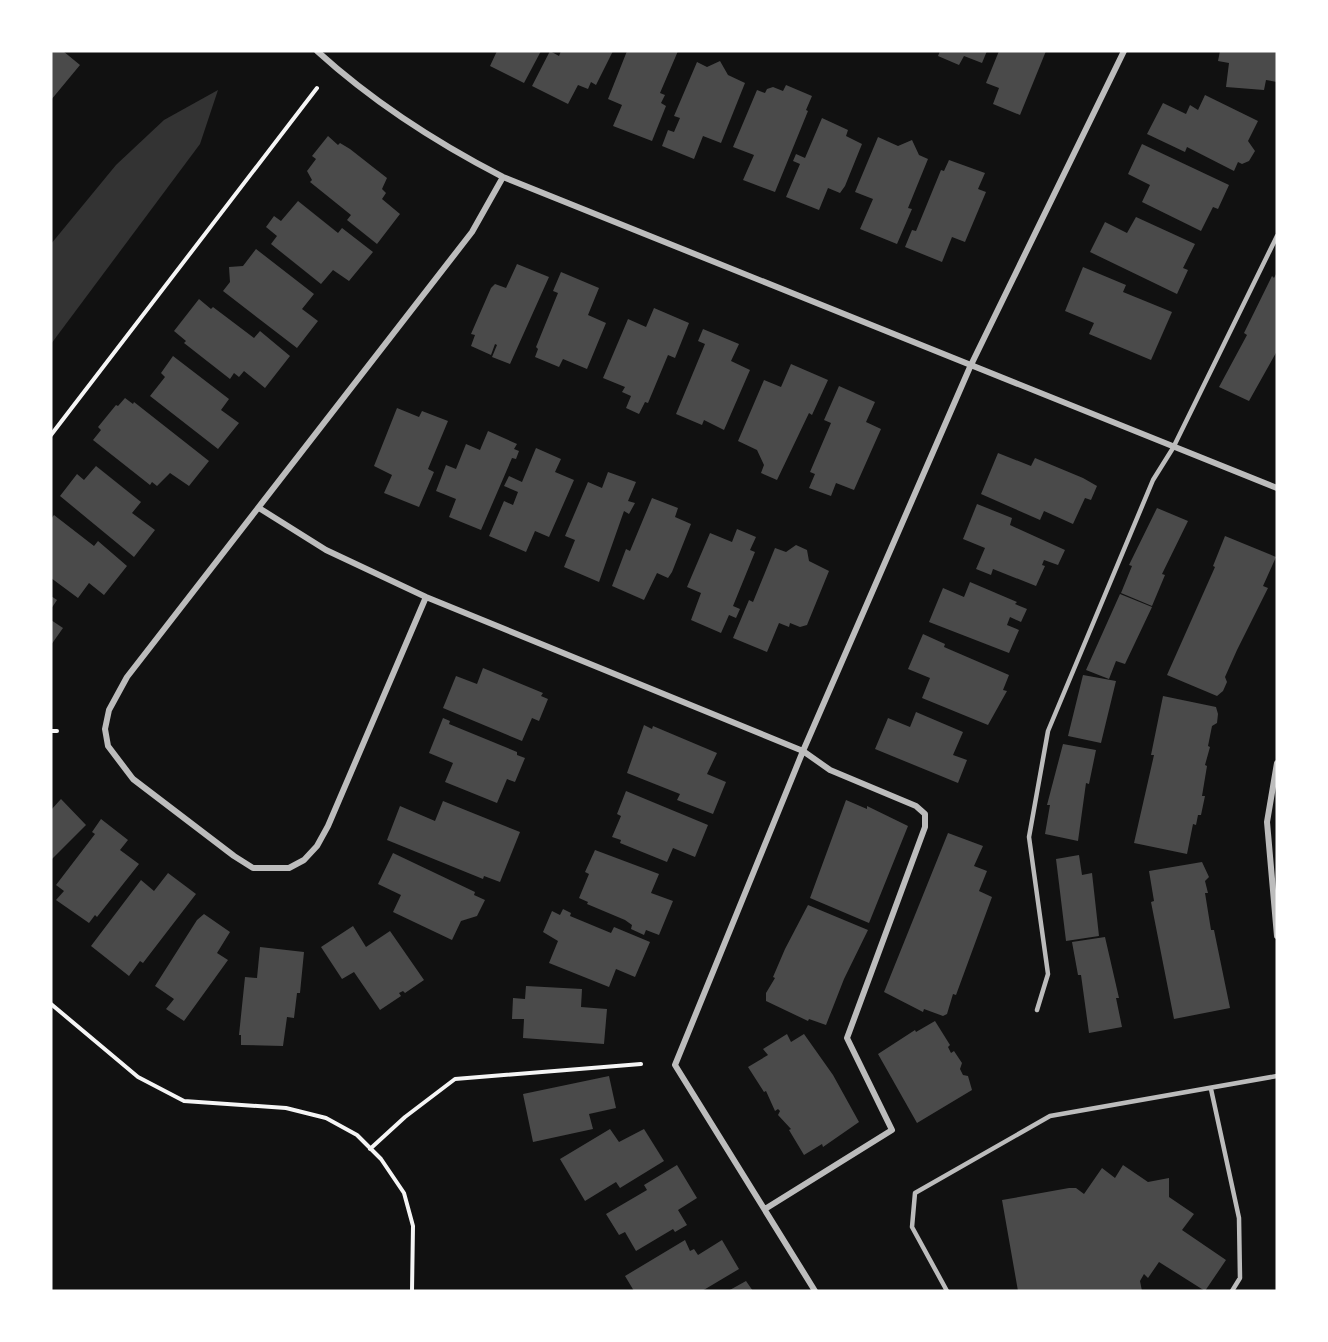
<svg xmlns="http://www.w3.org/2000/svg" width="1328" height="1342" font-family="'Source Serif 4',serif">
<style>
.water{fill:#333}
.building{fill:#4a4a4a}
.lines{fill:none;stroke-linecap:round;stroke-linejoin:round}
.path{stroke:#f5f5f5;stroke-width:4}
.service{stroke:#bcbcbc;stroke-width:4.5}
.minor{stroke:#bcbcbc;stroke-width:6}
</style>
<rect width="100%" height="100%" fill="#111"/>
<!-- water -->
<path class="water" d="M218 90 200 144 51 344V244L116 165 164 120Z"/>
<!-- building -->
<path class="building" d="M51 51H63L80 65 51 100Z
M497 51H541L524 83 490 66Z
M550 51 559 56 561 51H613L596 85 591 82 588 89 578 85 568 104 532 86Z
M627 51H678L660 93 665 95 661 103 666 106 652 141 613 126 622 105 608 99Z
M940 51H987L982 63 964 56 959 65 938 56Z
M999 51H1046L1020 115 993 104 999 88 986 83Z
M1220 51H1277V82L1266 80 1264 90 1226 87 1229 63 1218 61Z
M720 61 728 75 745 83 721 143 703 136 694 159 662 146 668 130 674 132 680 118 674 116 697 62 707 67Z
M786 85 812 96 806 110 808 111 775 192 743 180 754 155 733 147 757 90 765 93 767 89 773 87 783 91Z
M1205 95 1258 121 1248 141 1255 151 1249 161 1242 164 1238 162 1234 171 1187 147 1185 152 1147 134 1163 103 1186 114 1190 105 1198 110Z
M822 118 848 130 846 136 862 144 845 186 840 193 828 188 819 210 786 197 800 164 793 161 796 154 805 158Z
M328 136 338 145 340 143 350 149 387 178 382 189 386 193 382 199 400 214 377 244 347 220 351 215 310 182 312 180 307 171 316 159 312 156Z
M878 137 898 146 912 140 919 155 928 159 908 208 912 209 897 244 860 229 873 199 855 192Z
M1142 144 1229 185 1218 209 1213 207 1201 231 1142 202 1150 185 1128 174Z
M949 160 985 173 978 189 986 192 965 242 952 237 942 262 905 247 912 230 916 231 941 170 944 171Z
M298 201 338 233 342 228 373 252 349 281 333 270 321 284 271 244 277 236 266 227 274 216 281 221Z
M1136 217 1195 244 1183 268 1188 270 1177 294 1090 252 1105 222 1127 233Z
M256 249 314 294 302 309 318 321 297 348 223 291 230 282 229 267 243 266Z
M517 264 549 277 510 364 492 357 497 345 495 344 491 355 471 346 475 335 471 334 491 288 495 284 506 288Z
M1083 267 1126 285 1123 292 1172 312 1151 360 1089 334 1094 323 1065 311Z
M561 272 599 288 588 315 606 323 587 369 563 359 559 367 535 357 538 349 536 347 558 293 553 291Z
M1277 272V351L1249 401 1219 387 1247 335 1244 333 1272 276 1274 278Z
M199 299 211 309 213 307 254 338 260 331 290 356 265 388 244 371 239 377 234 373 230 379 184 343 186 341 174 331Z
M654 308 689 323 675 358 668 355 648 403 645 402 639 414 626 408 631 396 622 392 625 387 603 378 628 319 646 327Z
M703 329 739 344 731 361 750 370 724 430 704 420 702 425 676 414 705 344 698 341Z
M173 356 229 399 221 410 239 423 218 449 150 396 165 377 161 373Z
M791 364 828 380 812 415 809 413 777 480 761 473 764 465 757 450 738 441 764 380 781 387Z
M839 386 875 402 866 422 881 429 854 490 836 483 831 496 809 488 815 474 810 472 831 423 824 420Z
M125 398 133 404 134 402 209 461 189 486 170 473 157 486 152 482 150 485 93 440 101 430 98 427 116 405 118 406Z
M397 408 419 417 422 411 448 421 428 469 434 472 419 507 384 493 392 475 374 466Z
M488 431 517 444 514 449 519 451 516 459 512 458 481 530 449 517 456 499 436 491 446 465 456 469 466 444 480 450Z
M536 448 561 459 555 472 574 480 549 537 535 531 526 552 489 536 504 501 513 505 518 492 504 486 509 476 522 482Z
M998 453 1031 466 1035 458 1083 478 1097 486 1091 500 1085 498 1073 524 1044 511 1040 520 981 494Z
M96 466 141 502 132 513 155 530 134 557 60 496 77 474 84 480Z
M608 472 636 482 628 501 635 503 629 514 624 511 599 582 564 567 575 540 565 536 588 482 602 488Z
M652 498 678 508 675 517 691 524 672 572 668 578 657 573 644 600 612 586 626 549 630 551Z
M977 504 1012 518 1010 525 1065 550 1058 565 1044 560 1042 565 1045 566 1036 586 993 569 991 575 976 569 985 548 963 539Z
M1157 508 1188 521 1162 574 1165 575 1152 606 1121 593 1132 566 1129 565Z
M54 515 94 546 98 541 127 566 104 595 89 583 78 598 51 578V519Z
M737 529 756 537 750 550 755 552 733 606 740 609 736 618 729 615 721 633 691 620 701 593 687 587 710 533 732 542Z
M1225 536 1276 557 1263 586 1268 588 1237 650 1225 677 1227 682 1223 691 1217 696 1167 675 1215 567 1213 566Z
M796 545 807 550 809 561 829 571 807 625 800 627 790 623 789 627 779 623 767 652 733 638 749 600 753 602 775 548 786 552Z
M970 582 1017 602 1015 604 1027 609 1021 622 1010 617 1007 625 1019 630 1009 653 929 622 943 588 964 597Z
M1120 594 1152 607 1125 664 1116 661 1109 679 1086 670Z
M51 596 57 600 51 609Z
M51 620 63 628 51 645Z
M923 634 945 644 944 647 1009 675 1003 690 1007 691 988 725 922 698 930 678 908 669Z
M483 668 543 693 541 696 548 699 539 721 532 718 522 741 443 708 456 676 477 684Z
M1083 675 1116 681 1101 743 1068 736Z
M1163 696 1216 707 1218 714 1217 723 1212 726 1208 746 1210 747 1205 765 1207 766 1202 796H1205L1201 815H1198L1196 825 1193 824 1187 854 1134 843 1154 755H1151Z
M916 712 963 732 953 755 967 760 958 783 875 749 888 718 910 727Z
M443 718 450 721 449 724 517 752V755L525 758 515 782 507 779 497 803 445 782 453 763 429 753Z
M644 725 652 729 653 726 717 753 707 774 726 782 713 814 677 800 680 794 627 773Z
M1063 744 1096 750 1089 784 1086 783 1078 841 1045 834 1050 805H1047Z
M626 791 708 825 695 857 673 848 667 862 620 843 621 840 612 837 621 816 617 814Z
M61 799 86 825 51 860V810Z
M846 800 867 809V806L908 826 869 923 810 898Z
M443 801 520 832 500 882 484 876 483 879 387 840 400 806 435 821Z
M101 819 128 840 120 850 139 864 97 917 95 915 89 923 56 900 64 891 56 885 95 834 92 832Z
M948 833 983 846 974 866 987 871 979 891 992 897 956 995 953 994 947 1014 943 1016 924 1009 923 1012 884 992Z
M595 850 659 874 651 893 673 901 659 935 646 930 644 935 631 929 632 925 625 920 587 904 588 902 579 898 589 874 585 872Z
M393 853 475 892 474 895 485 900 477 916 461 921 452 940 393 912 401 895 378 884Z
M1079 855 1082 875 1092 873 1099 936 1066 941 1056 859Z
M1202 862 1209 877 1205 881 1208 893H1205L1211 930H1214L1230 1008 1174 1019 1151 902 1154 901 1149 871Z
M168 873 196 894 143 963 140 961 129 976 91 946 141 880 154 891Z
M808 905 868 930 844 979 826 1025 809 1019 808 1021 766 1001V993L775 978 773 977 785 949Z
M563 909 571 913 570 916 611 933 614 927 650 942 635 977 616 969 609 987 549 963 558 941 543 932 552 911 560 915Z
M204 914 230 932 217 953 228 960 184 1021 166 1009 174 999 155 986 197 920Z
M353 926 366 947 390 931 424 980 405 993 403 991 399 993 401 996 380 1010 354 972 342 979 321 947Z
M1105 937 1119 998H1116L1122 1027 1089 1033 1081 975H1078L1072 942Z
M260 947 304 952 300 993H297L294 1018 287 1017 283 1046 241 1045V1035H239L245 977 257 978Z
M526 986 582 989 581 1007 607 1009 604 1044 523 1038 524 1019H512L513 998 525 999Z
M935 1021 950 1045 948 1047 951 1053 954 1051 962 1063 960 1069 963 1075 968 1076 972 1090 917 1123 878 1054 915 1030 916 1032Z
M787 1034 791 1042 804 1034 833 1075 859 1122 823 1147 822 1144 804 1155 789 1130 791 1129 778 1115 780 1111 778 1109 775 1111 766 1091 764 1092 748 1067 768 1055 763 1049Z
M609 1076 616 1108 589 1114 593 1129 533 1142 523 1094Z
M610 1129 619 1142 644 1129 664 1161 620 1188 616 1182 585 1201 560 1159Z
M677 1165 697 1198 678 1210 687 1225 675 1232 673 1229 636 1251 625 1232 619 1235 606 1214 647 1190 644 1185Z
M1123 1165 1148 1182 1169 1178V1197L1194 1214 1182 1230 1226 1260 1205 1291 1159 1262 1148 1278 1144 1274 1140 1281 1142 1291H1018L1002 1200 1069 1188H1076L1084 1194 1102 1168 1115 1178Z
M685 1240 690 1251 694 1249 698 1255 722 1240 739 1269 702 1291H634L625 1276Z
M746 1281 753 1291H728Z"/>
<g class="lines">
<!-- path -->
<path class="path" d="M51 435 317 88
M51 731H57
M51 1004 138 1077 184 1101 286 1108 326 1118 357 1135 381 1159 404 1193 413 1226 412 1291
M370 1149 405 1117 455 1079 641 1064"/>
<!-- service -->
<path class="service" d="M1037 1010 1048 974 1029 837 1048 731 1153 480 1173 448 1277 236
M1211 1089 1239 1218 1240 1278 1232 1291
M947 1291 912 1227 915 1193 1050 1116 1277 1076"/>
<!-- minor -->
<path class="minor" d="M317 51C372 101 437 143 503 177L1277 488
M259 508 326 550 426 597 803 751 830 770 916 806 925 814V827L847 1038 892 1130 765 1209
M426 597 328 826 317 846 304 860 289 868H253L234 856 133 779 108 746 105 729 109 710 127 677 472 232 503 177
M1277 763 1267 822 1277 936
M815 1291 675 1065 803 751 970 367 1124 51"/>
</g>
<!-- border -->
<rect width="1328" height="1342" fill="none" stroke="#ffffff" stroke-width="105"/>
</svg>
